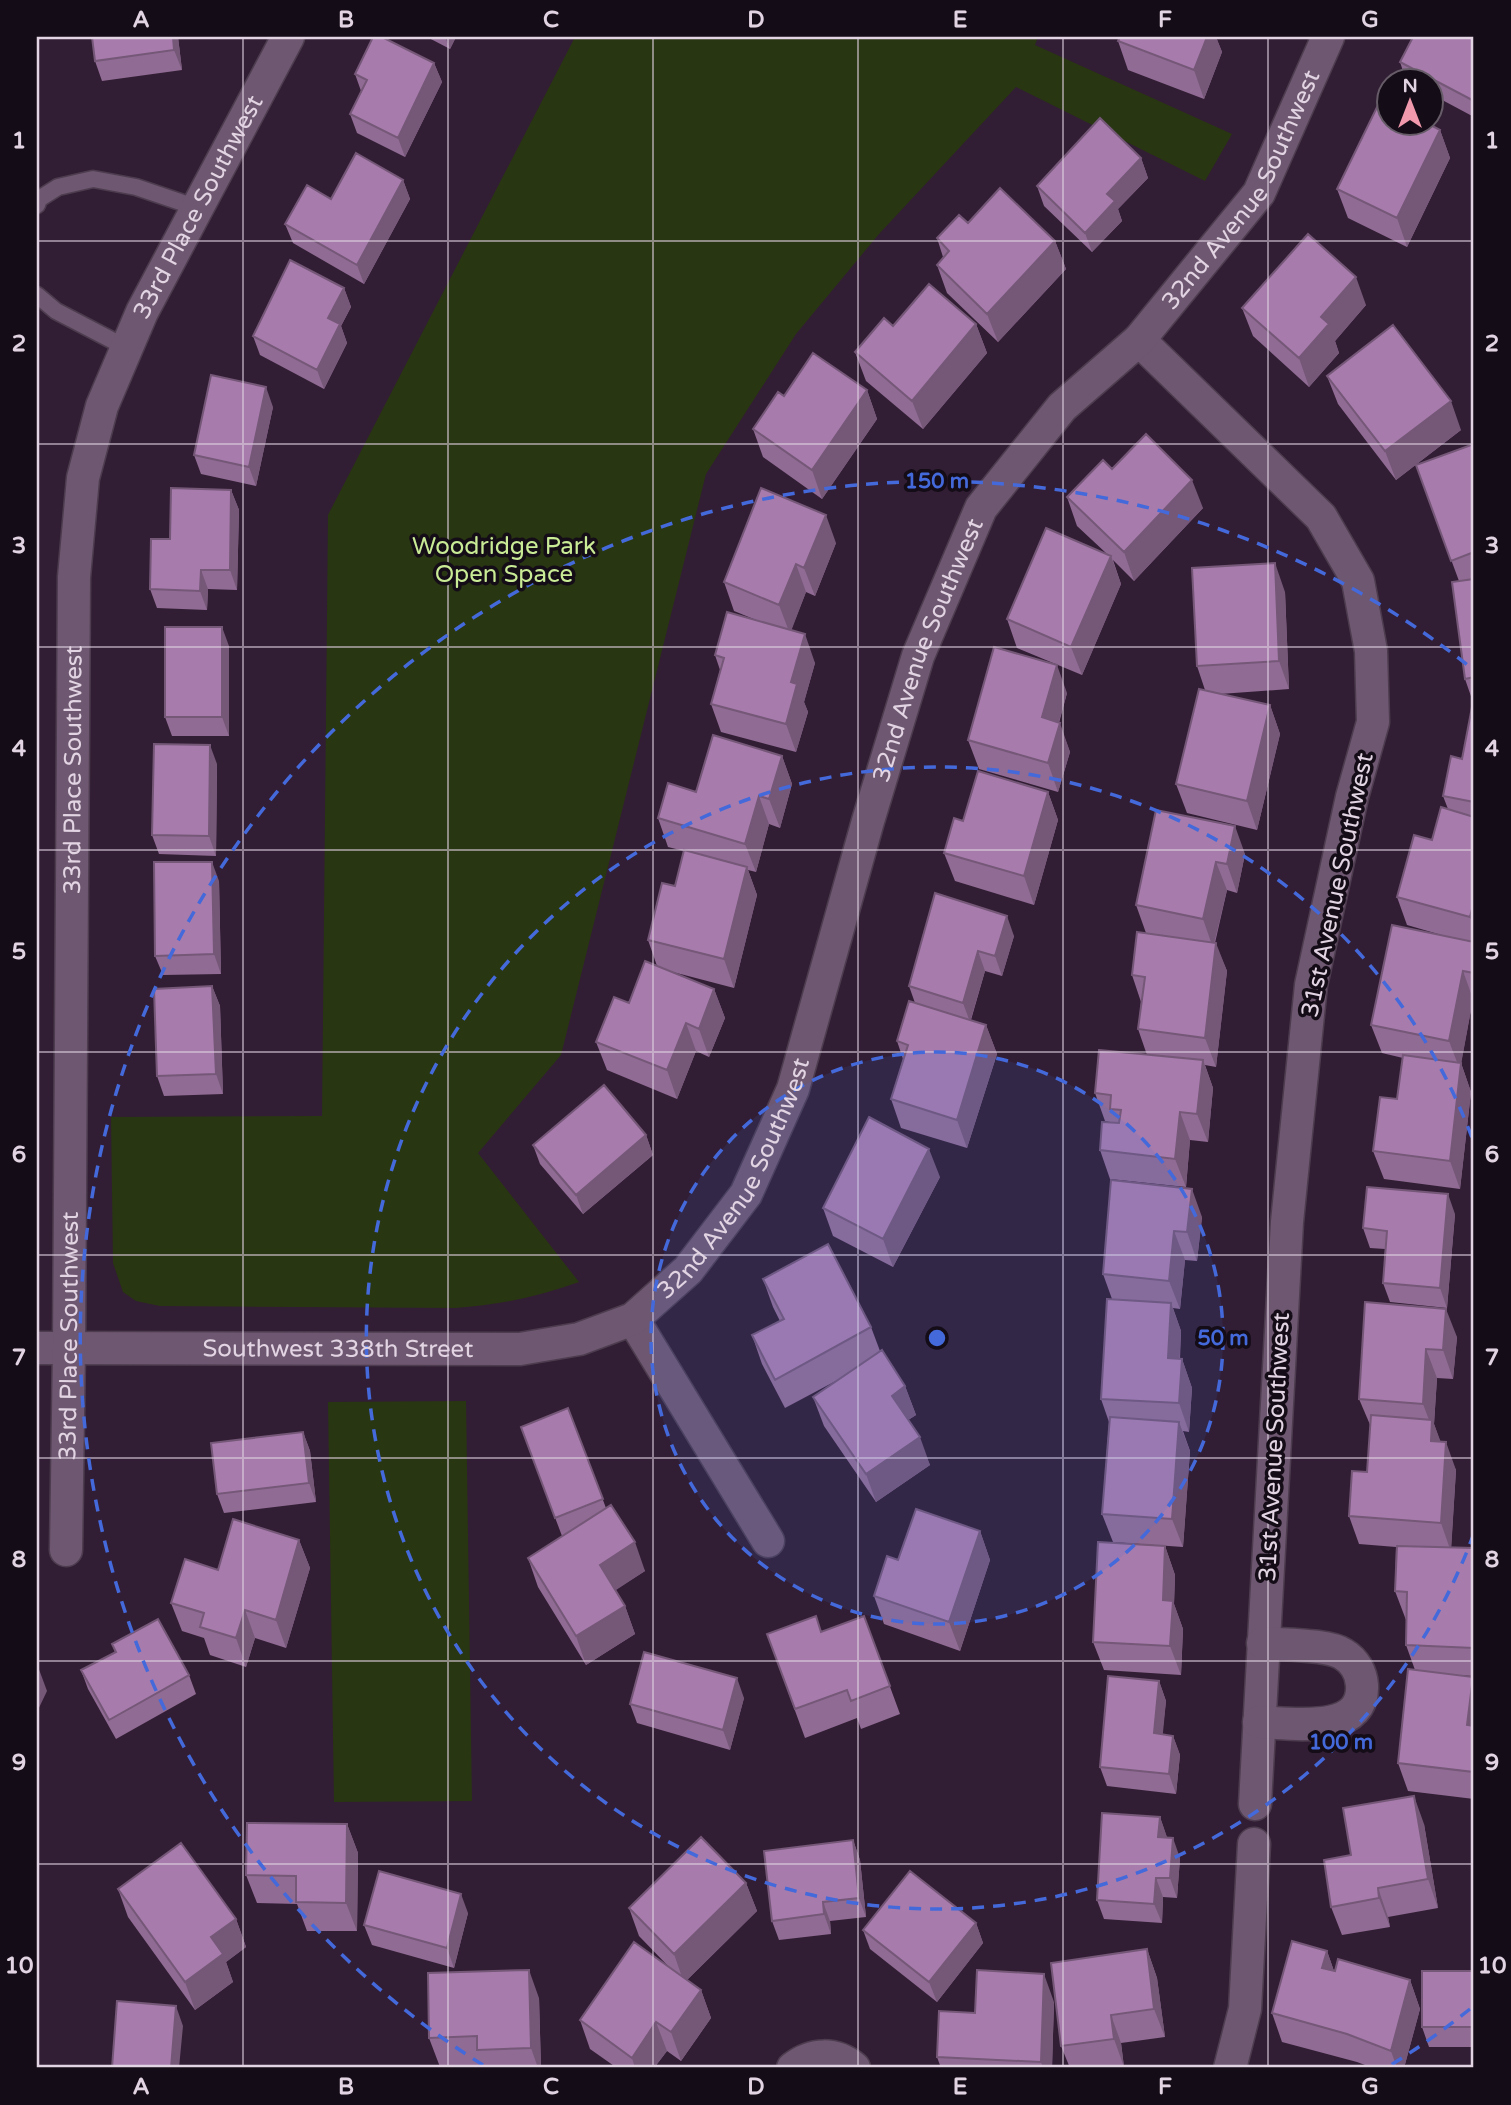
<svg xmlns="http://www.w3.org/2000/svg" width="1511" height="2105" font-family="'Varela Round',sans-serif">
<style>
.green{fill:#293612}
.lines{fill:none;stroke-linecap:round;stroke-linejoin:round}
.lane-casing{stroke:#4d3c4f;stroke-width:19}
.street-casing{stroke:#4d3c4f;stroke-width:35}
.lane{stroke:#6e5770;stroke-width:16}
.street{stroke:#6e5770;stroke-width:32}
.wall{fill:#906b94}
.shaded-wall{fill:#755778}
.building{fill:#a77cac;stroke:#755778;stroke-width:2}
.grid{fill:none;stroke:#e2d4e3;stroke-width:2;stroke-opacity:0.55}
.ring{fill:none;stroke:#4469da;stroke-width:3.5;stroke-dasharray:12 9}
.labels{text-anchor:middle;stroke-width:7;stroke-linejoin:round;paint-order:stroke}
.street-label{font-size:24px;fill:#e2d4e3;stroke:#140c16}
.park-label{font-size:24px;fill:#c9eb96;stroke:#140c16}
.centre{fill:#4469da;stroke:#140c16;stroke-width:3.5}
.ring-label{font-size:21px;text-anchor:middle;font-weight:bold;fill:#4469da;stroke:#140c16;stroke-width:7;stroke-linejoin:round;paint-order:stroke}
.neatline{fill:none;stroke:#e2d4e3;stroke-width:2.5}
.grid-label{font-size:23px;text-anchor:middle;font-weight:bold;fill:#e2d4e3}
</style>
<rect width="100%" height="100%" fill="#321e34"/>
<!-- green -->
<path class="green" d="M575 37H1038L1035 45 1232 134 1205 181 1016 87 879 234 796 334 706 474 561 1055 478 1153 579 1282C538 1297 499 1305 455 1308L160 1306 136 1301 123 1292 113 1263 111 1117 322 1116 328 515Z
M466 1401 472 1801 334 1802 328 1402Z"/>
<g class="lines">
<!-- lane casing -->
<g class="lane-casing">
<path id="lane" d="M37 205 39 199 58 187 93 179 136 187 198 208
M37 295 56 311 127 348"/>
</g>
<!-- street casing -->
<g class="street-casing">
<g id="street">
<path d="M1139 340 1321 517 1358 581 1371 651 1373 722 1352 797 1311 985 1287 1222 1255 1804"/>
<path d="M633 1319 768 1541"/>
<path id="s1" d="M37 1348 520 1349 579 1339 633 1319 688 1270 746 1194 793 1089 868 821 918 656 981 508 1062 407 1139 340 1259 193 1328 37"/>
<path id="s2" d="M66 1550 69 1348 74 577 83 478 102 406 142 312 288 37"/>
<path d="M1259 1722C1290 1723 1365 1736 1362 1685 1361 1673 1355 1661 1343 1654 1328 1644 1283 1645 1263 1643"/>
<path d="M793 2068C812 2053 835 2052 854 2068"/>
<path d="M1230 2068 1245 2009 1254 1844"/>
</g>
</g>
<!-- lane -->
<use href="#lane" class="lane"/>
<!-- street -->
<use href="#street" class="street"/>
</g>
<!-- wall -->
<path class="wall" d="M178 37 182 70 102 81 95 61Z
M427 37H456L450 49Z
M1120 37H1216L1222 52 1204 99 1128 70 1118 41Z
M1474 37V117L1431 94V80H1406L1400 62Z
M434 63 442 82 405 157 357 133 350 114 361 91 355 74Z
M1440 130 1450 158 1407 247 1348 218 1337 189Z
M1141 158 1148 178 1118 209 1122 221 1092 252 1044 206 1037 186Z
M403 180 410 199 364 284 293 243 285 224Z
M968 223 1055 241 1066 269 998 342 947 293 937 265 943 257 937 238Z
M344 288 351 307 341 326 347 343 324 389 260 355 253 336Z
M1366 305 1335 341 1339 353 1309 387 1253 336 1242 308Z
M976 324 987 353 923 429 866 381 855 352 893 326Z
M1327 376 1461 430 1396 480 1338 404Z
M867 390 877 419 822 499 763 457 753 429Z
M273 407 256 486 201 474 194 455Z
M1474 444V705L1465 679 1459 581 1416 465Z
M1112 469 1203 508 1134 581 1113 560 1121 584 1082 675 1017 648 1007 619 1106 553 1077 526 1067 497Z
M231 490 239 510 237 590 208 589 207 610 157 608 150 589 170 539Z
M836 543 815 596 806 592 791 630 815 663 804 702 808 712 796 752 721 732 711 704 720 670 715 655 761 622 734 611 724 582Z
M1285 592 1289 689 1220 694 1270 705 1280 734 1257 830 1187 813 1176 784 1205 690 1197 666Z
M229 646V736H172L165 717Z
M1067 693 1059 723 1070 752 1058 792 979 769 968 740Z
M1474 708V999H1473L1461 1063 1471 1092 1460 1189 1384 1179 1373 1151 1397 1099 1403 1058 1382 1053 1371 1025 1445 936 1407 925 1397 897 1432 840 1448 809 1443 796 1462 759Z
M782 756 792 784 780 828 769 824 756 872 748 870 757 895 734 988 669 971 714 989 725 1018 709 1057 696 1051 677 1099 607 1070 596 1042 657 966 648 940 675 886 684 851 668 847 658 818 696 792Z
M217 764 216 856 159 854 152 835Z
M1048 792 1058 820 1034 905 955 881 944 853 963 821Z
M1156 810 1245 854 1237 893 1227 890 1215 943 1227 971 1216 1067 1205 1065 1213 1088 1208 1142 1190 1140 1186 1187 1110 1179 1100 1150 1115 1123 1105 1121 1095 1093 1147 1055 1138 1029 1141 1002 1132 975 1146 933 1136 905Z
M219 881 221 974 163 975 155 956Z
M935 893 1014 936 1002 976 985 971 971 1020 986 1025 997 1054 967 1148 901 1128 891 1099 903 1059 897 1041 915 1003 909 986Z
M212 986 220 1006 223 1094 164 1096 157 1076Z
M646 1135 653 1155 583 1214 540 1164 533 1145Z
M940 1177 893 1267 833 1236 823 1208Z
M1111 1180 1202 1217 1197 1261 1185 1260 1180 1309 1173 1308 1181 1331 1180 1359H1182L1192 1388 1189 1432 1183 1431 1190 1451 1183 1547 1113 1542 1102 1514 1109 1422 1101 1399 1112 1299 1103 1274Z
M1455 1214 1447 1308 1390 1302 1383 1283 1385 1249 1370 1248 1363 1228Z
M763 1279 871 1327 880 1351 905 1386 916 1415 908 1420 930 1465 876 1502 824 1426 813 1397 847 1375 785 1408 762 1364 752 1335 780 1321 773 1307Z
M1365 1302 1457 1337 1453 1379 1437 1378 1434 1424 1440 1441 1456 1470 1451 1548H1474V1676L1457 1675 1473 1677 1474 1682V1799L1408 1791 1398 1763 1415 1670 1406 1645V1620L1395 1591 1396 1547 1359 1544 1349 1516 1367 1472 1371 1427 1359 1399Z
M568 1408 606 1508 645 1571 615 1590 625 1606 635 1634 586 1665 538 1587 528 1558 562 1536 521 1427Z
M303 1432 310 1451 316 1502 224 1513 217 1494Z
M980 1531 990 1560 960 1651 884 1624 874 1596 898 1560Z
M299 1540 310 1568 286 1648 255 1638 246 1667 210 1655 204 1638 182 1631 171 1603Z
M1165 1546 1175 1575 1174 1604 1183 1629 1181 1675 1104 1670 1093 1642Z
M864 1616 900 1714 861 1729 857 1718 805 1738 767 1634 821 1632Z
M112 1644 189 1675 196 1694 116 1739 88 1689 81 1670 115 1652Z
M1159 1681 1166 1701 1162 1735 1173 1736 1180 1755 1176 1794 1107 1786 1100 1767Z
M744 1698 730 1750 637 1723 630 1704Z
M1160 1817 1167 1838 1180 1858 1177 1898 1163 1897 1162 1923 1104 1919 1097 1900Z
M347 1824 358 1853 357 1931H307L297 1904 257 1903 246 1875Z
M1424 1824 1438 1908 1388 1917 1390 1927 1342 1935 1331 1907 1351 1855Z
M853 1840 860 1860 866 1917 830 1921 831 1934 779 1940 772 1921Z
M746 1883 757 1911 687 1980 701 1990 711 2018 681 2061 667 2051 654 2068H617L590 2049 580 2020 669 1967 639 1936 629 1908Z
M118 1889 236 1919 246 1947 226 1962 233 1982 195 2010 128 1917Z
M468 1913 454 1968 372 1945 364 1925Z
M976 1923 983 1943 937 2002 870 1949 863 1930Z
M1147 1949 1157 1978 1165 2037 1121 2043 1124 2067 1116 2068H1070L1061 2046Z
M1327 1951 1334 1971 1410 1980 1420 2009 1404 2068H1373L1357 2062 1282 2042 1272 2013Z
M1474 1971V2047H1429L1422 2027Z
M539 1998 541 2068H484L482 2065 440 2067 429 2038Z
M1054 2002 1052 2068H941L937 2057 975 2013Z"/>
<!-- shaded-wall -->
<path class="shaded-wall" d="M173 37H178L182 70 174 50Z
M445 37H456L450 49Z
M1203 37H1216L1222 52 1204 99 1194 70Z
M434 63 442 82 405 157 398 138Z
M1440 130 1450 158 1407 247 1397 218Z
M1141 158 1148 178 1118 209 1122 221 1092 252 1085 233 1107 194Z
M403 180 410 199 364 284 357 265Z
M1055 241 1066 269 998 342 987 314Z
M1356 277 1366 305 1335 341 1339 353 1309 387 1299 358 1321 317Z
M344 288 351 307 341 326 347 343 324 389 317 370 328 318Z
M976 324 987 353 923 429 912 401Z
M266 387 273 407 256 486 249 467Z
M867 390 877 419 822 499 812 470Z
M1451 401 1461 430 1396 480 1385 451Z
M1192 480 1203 508 1134 581 1124 552Z
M231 490 239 510 237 590 230 570Z
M826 515 836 543 815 596 804 568Z
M1111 556 1121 584 1082 675 1071 647Z
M1275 563 1285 592 1289 689 1279 661Z
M796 564 806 592 790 634 779 605Z
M201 570 208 589 207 610 200 591Z
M222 627 229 646V736L222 717Z
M805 634 815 663 804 702 808 712 796 752 786 724 791 682Z
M1057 665 1067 693 1052 746 1042 717Z
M1270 705 1280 734 1257 830 1247 801Z
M1060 723 1070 752 1058 792 1048 763Z
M210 745 217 764 216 856 209 836Z
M782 756 792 784 780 828 769 799Z
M1048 792 1058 820 1034 905 1024 876Z
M759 796 769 824 756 872 745 844Z
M1235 826 1245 854 1237 893 1227 864Z
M212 862 219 881 221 974 214 954Z
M1216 862 1227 890 1213 948 1203 919Z
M747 867 757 895 734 988 724 959Z
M1474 901V929L1470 917Z
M1007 916 1014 936 1002 976 995 956Z
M1216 943 1227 971 1216 1067 1205 1038Z
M978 951 985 971 970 1022 963 1003Z
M1463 971 1473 999 1460 1070 1449 1041Z
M212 986 220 1006 223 1094 216 1074Z
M714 989 725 1018 709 1057 699 1029Z
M686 1023 696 1051 677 1099 667 1070Z
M986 1025 997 1054 967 1148 957 1120Z
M1203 1060 1213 1088 1208 1142 1197 1114Z
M1461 1063 1471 1092 1460 1189 1450 1161Z
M1180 1112 1190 1140 1186 1187 1175 1159Z
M646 1135 653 1155 583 1214 576 1195Z
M929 1149 940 1177 893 1267 883 1239Z
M1192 1189 1202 1217 1197 1261 1187 1232Z
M1448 1194 1455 1214 1447 1308 1440 1288Z
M1174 1231 1185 1260 1180 1309 1169 1281Z
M1171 1303 1181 1331 1178 1387 1168 1358Z
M1446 1309 1457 1337 1453 1379 1443 1350Z
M1426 1349 1437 1378 1434 1424 1443 1448 1431 1441 1432 1428 1423 1404Z
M1182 1359 1192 1388 1189 1432 1179 1403Z
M905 1386 916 1415 902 1424 892 1396Z
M1179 1422 1190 1451 1183 1547 1172 1519Z
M303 1432 310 1451 316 1502 309 1483Z
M920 1437 930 1465 876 1502 866 1474Z
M1446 1442 1456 1470 1451 1552 1441 1523Z
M980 1531 990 1560 960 1651 949 1622Z
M299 1540 310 1568 286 1648 276 1620Z
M635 1542 645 1571 610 1594 600 1565Z
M1165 1546 1175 1575 1174 1604 1183 1629 1181 1675 1170 1646 1163 1600Z
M625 1606 635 1634 586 1665 576 1636Z
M245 1610 255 1638 246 1667 236 1638Z
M37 1664 47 1691 37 1712Z
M1473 1677 1474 1682V1745L1467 1725Z
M737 1678 744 1698 730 1750 723 1730Z
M1159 1681 1166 1701 1161 1753 1154 1733Z
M1173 1736 1180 1755 1176 1794 1169 1774Z
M1414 1796 1424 1824 1438 1908 1428 1879Z
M1160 1817 1167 1837 1165 1856 1158 1837Z
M347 1824 358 1853 357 1931 346 1903Z
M1173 1838 1180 1858 1177 1898 1170 1878Z
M853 1840 860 1860 866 1917 859 1898Z
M1156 1878 1163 1897 1162 1923 1154 1904Z
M746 1883 757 1911 684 1983 674 1954Z
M1378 1888 1388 1917 1390 1927 1379 1898Z
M461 1894 468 1913 454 1968 447 1948Z
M823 1902 830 1921 831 1934 824 1914Z
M236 1919 246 1947 226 1962 233 1982 195 2010 185 1982 211 1937Z
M976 1923 983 1943 937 2002 929 1982Z
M1147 1949 1157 1978 1165 2037 1154 2009Z
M1327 1951 1337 1980 1322 1968Z
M529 1970 539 1998 541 2068H538L531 2048Z
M1044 1974 1054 2002 1052 2068H1043L1041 2062Z
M1410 1980 1420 2009 1404 2068H1397L1391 2051Z
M701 1990 711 2018 681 2061 671 2032Z
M176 2006 183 2026 179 2068H171Z
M1111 2015 1121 2043 1124 2067 1114 2039Z
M656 2022 667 2051 654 2068H635L632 2058Z"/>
<!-- building -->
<path class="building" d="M92 37H173L174 50 95 61Z
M373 37H382L434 63 398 138 350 114 367 80 355 74Z
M1120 37H1207L1194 70 1118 41Z
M1413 37H1474V101L1400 62Z
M1380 101 1389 105V122H1425L1440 130 1397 218 1337 189Z
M1100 118 1141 158 1107 194 1115 201 1085 233 1037 186Z
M356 153 403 180 357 265 285 224 307 185 331 199Z
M1000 188 1055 241 987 314 937 265 949 251 937 238 959 215 968 223Z
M1308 234 1356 277 1321 317 1329 324 1299 358 1242 308Z
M290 260 344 288 328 318 340 324 317 370 253 336Z
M929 284 976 324 912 401 855 352 884 318 893 326Z
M1393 325 1451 401 1385 451 1327 376Z
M813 353 867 390 812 470 753 429 778 392 784 396Z
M211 375 266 387 249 467 194 455Z
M1146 434 1192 480 1124 552 1067 497 1103 460 1112 469Z
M1474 444V552L1451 561 1416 465Z
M171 488 231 490 230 570H201L200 591 150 589 151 539H170Z
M761 488 826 515 804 568 796 564 779 605 724 582Z
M1046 528 1111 556 1071 647 1007 619Z
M1275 563 1279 661 1197 666 1192 568Z
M1474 579V677L1465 679 1452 582Z
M727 612 805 634 791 682 797 684 786 724 711 704 724 658 715 655Z
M165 627H222V717H165Z
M994 647 1057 665 1042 717 1060 723 1048 763 968 740Z
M1199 689 1270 705 1247 801 1176 784Z
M1472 707 1474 708V802L1443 796 1451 756 1462 759Z
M713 735 782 756 769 799 759 796 745 844 658 818 668 783 696 792Z
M154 744 210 745 209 836 152 835Z
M978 771 1048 792 1024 876 944 853 954 818 963 821Z
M1441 807 1474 817V901L1470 917 1397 897 1414 835 1432 840Z
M1156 810 1235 826 1227 864 1216 862 1203 919 1136 905Z
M684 850 747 867 724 959 648 940 662 883 675 886Z
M154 862H212L214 954 155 956Z
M935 893 1007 916 995 956 978 951 963 1003 909 986Z
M1392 925 1474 942V973L1463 971 1449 1041 1371 1025Z
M1137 932 1216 943 1205 1038 1138 1029 1145 977 1132 975Z
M645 961 714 989 699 1029 686 1023 667 1070 596 1042 614 997 629 1003Z
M212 986 216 1074 157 1076 154 989Z
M909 1001 986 1025 957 1120 891 1099 908 1045 897 1041Z
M1099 1050 1203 1060 1197 1114 1180 1112 1175 1159 1100 1150 1102 1122 1119 1123 1121 1110 1110 1109 1111 1095 1095 1093Z
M1403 1055 1461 1063 1450 1161 1373 1151 1380 1097 1397 1099Z
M604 1085 646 1135 576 1195 533 1145Z
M869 1117 929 1149 883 1239 823 1208Z
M1111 1180 1192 1189 1187 1232 1174 1231 1169 1281 1103 1274Z
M1367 1187 1448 1194 1440 1288 1383 1283 1387 1231 1363 1228Z
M828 1244 871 1327 775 1380 752 1335 784 1319 763 1279Z
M1107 1299 1171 1303 1168 1358 1182 1359 1179 1403 1101 1399Z
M1365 1302 1446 1309 1443 1350 1426 1349 1423 1404 1359 1399Z
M882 1350 905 1386 892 1396 920 1437 866 1474 813 1397Z
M568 1408 603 1499 555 1518 521 1427Z
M1371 1415 1432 1420 1431 1441 1446 1442 1441 1523 1349 1516 1352 1471 1367 1472Z
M1110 1417 1179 1422 1172 1519 1102 1514Z
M303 1432 309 1483 217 1494 211 1443Z
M611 1505 635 1542 600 1565 625 1606 576 1636 528 1558Z
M916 1509 980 1531 949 1622 874 1596 887 1556 898 1560Z
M233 1519 299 1540 276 1620 245 1610 236 1638 200 1627 204 1613 171 1603 185 1559 218 1570Z
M1098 1542 1165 1546 1163 1600 1173 1601 1170 1646 1093 1642Z
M1397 1546 1474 1548V1648L1406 1645 1407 1592 1395 1591Z
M816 1616 821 1632 864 1616 890 1686 851 1701 847 1690 795 1709 767 1634Z
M158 1619 189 1675 109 1720 81 1670 116 1652 112 1644Z
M644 1652 737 1678 723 1730 630 1704Z
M1408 1669 1473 1677 1467 1725 1474 1726V1772L1398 1763Z
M1108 1676 1159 1681 1154 1733 1173 1736 1169 1774 1100 1767Z
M1414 1796 1428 1879 1378 1888 1379 1898 1331 1907 1324 1860 1351 1855 1343 1808Z
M1102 1813 1160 1817 1158 1837 1173 1838 1170 1878H1156L1154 1904 1097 1900Z
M247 1823 347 1824 346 1903 296 1902V1876L246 1875Z
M701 1837 746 1883 674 1954 629 1908Z
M853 1840 859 1898 823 1902 824 1914 772 1921 764 1851Z
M181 1843 236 1919 211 1937 223 1954 185 1982 118 1889Z
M379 1871 461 1894 447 1948 364 1925Z
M910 1871 976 1923 929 1982 863 1930Z
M1292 1941 1327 1951 1322 1968 1335 1971 1338 1959 1410 1980 1391 2051 1347 2034 1272 2013Z
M634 1942 701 1990 671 2032 656 2022 632 2058 580 2020Z
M1147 1949 1154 2009 1111 2015 1114 2039 1061 2046 1051 1963Z
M529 1970 531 2048 477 2050V2036L429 2038 428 1973Z
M977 1970 1044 1974 1041 2062 937 2057 939 2011 975 2013Z
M1422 1971H1474V2027H1422Z
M117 2001 176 2006 171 2068H112Z"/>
<!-- grid -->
<path class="grid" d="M243 37V2068M448 37V2068M653 37V2068M858 37V2068M1063 37V2068M1268 37V2068M37 241H1474M37 444H1474M37 647H1474M37 850H1474M37 1052H1474M37 1255H1474M37 1458H1474M37 1661H1474M37 1864H1474"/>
<!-- distance rings -->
<circle cx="937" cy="1338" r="286" fill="#4469da" fill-opacity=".12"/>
<g class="ring">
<circle cx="937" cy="1338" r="286"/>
<path d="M1474 1533A571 571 0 1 1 1474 1143"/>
<path d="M1470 2009A857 857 0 0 1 1391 2065M483 2065A857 857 0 1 1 1470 667"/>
</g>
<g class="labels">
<!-- street labels -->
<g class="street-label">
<text dy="8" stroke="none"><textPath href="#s1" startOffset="1911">32nd Avenue Southwest</textPath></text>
<text dy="8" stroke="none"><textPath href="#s2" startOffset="1368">33rd Place Southwest</textPath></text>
<text dy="8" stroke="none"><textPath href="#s1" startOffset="1344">32nd Avenue Southwest</textPath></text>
<text dy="8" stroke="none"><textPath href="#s2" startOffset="780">33rd Place Southwest</textPath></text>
<text transform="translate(1337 885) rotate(-78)" y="8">31st Avenue Southwest</text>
<text dy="8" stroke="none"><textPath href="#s1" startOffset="777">32nd Avenue Southwest</textPath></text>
<text dy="8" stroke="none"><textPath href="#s2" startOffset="214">33rd Place Southwest</textPath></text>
<text dy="8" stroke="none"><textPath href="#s1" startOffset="301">Southwest 338th Street</textPath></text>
<text transform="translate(1274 1447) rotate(-87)" y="8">31st Avenue Southwest</text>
</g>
<!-- park labels -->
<g class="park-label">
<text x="504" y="554">Woodridge Park<tspan x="504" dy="28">Open Space</tspan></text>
</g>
</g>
<circle cx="937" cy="1338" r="10" class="centre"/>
<g class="ring-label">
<text x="937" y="488">150 m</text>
<text x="1223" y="1345">50 m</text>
<text x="1341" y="1749">100 m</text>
</g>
<!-- border -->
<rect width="1511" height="2105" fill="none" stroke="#140c16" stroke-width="77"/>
<!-- north arrow -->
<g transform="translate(1410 102)"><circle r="33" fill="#140c16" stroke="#665c68" stroke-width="2"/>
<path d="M0-5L12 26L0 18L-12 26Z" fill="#f29aad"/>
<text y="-10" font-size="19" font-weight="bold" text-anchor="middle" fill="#e2d4e3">N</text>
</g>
<rect x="38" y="38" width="1434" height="2028" class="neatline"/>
<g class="grid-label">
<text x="141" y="27">A</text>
<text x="346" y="27">B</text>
<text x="551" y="27">C</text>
<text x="756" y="27">D</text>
<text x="960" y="27">E</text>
<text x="1165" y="27">F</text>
<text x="1370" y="27">G</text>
<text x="19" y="148">1</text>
<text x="1492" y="148">1</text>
<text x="19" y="351">2</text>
<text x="1492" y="351">2</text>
<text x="19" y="553">3</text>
<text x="1492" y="553">3</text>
<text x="19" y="756">4</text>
<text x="1492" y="756">4</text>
<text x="19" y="959">5</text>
<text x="1492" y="959">5</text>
<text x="19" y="1162">6</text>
<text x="1492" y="1162">6</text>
<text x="19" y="1365">7</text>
<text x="1492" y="1365">7</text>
<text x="19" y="1567">8</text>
<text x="1492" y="1567">8</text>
<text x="19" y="1770">9</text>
<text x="1492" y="1770">9</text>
<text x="19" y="1973">10</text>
<text x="1492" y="1973">10</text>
<text x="141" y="2094">A</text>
<text x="346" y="2094">B</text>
<text x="551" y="2094">C</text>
<text x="756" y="2094">D</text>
<text x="960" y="2094">E</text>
<text x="1165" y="2094">F</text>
<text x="1370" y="2094">G</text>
</g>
</svg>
